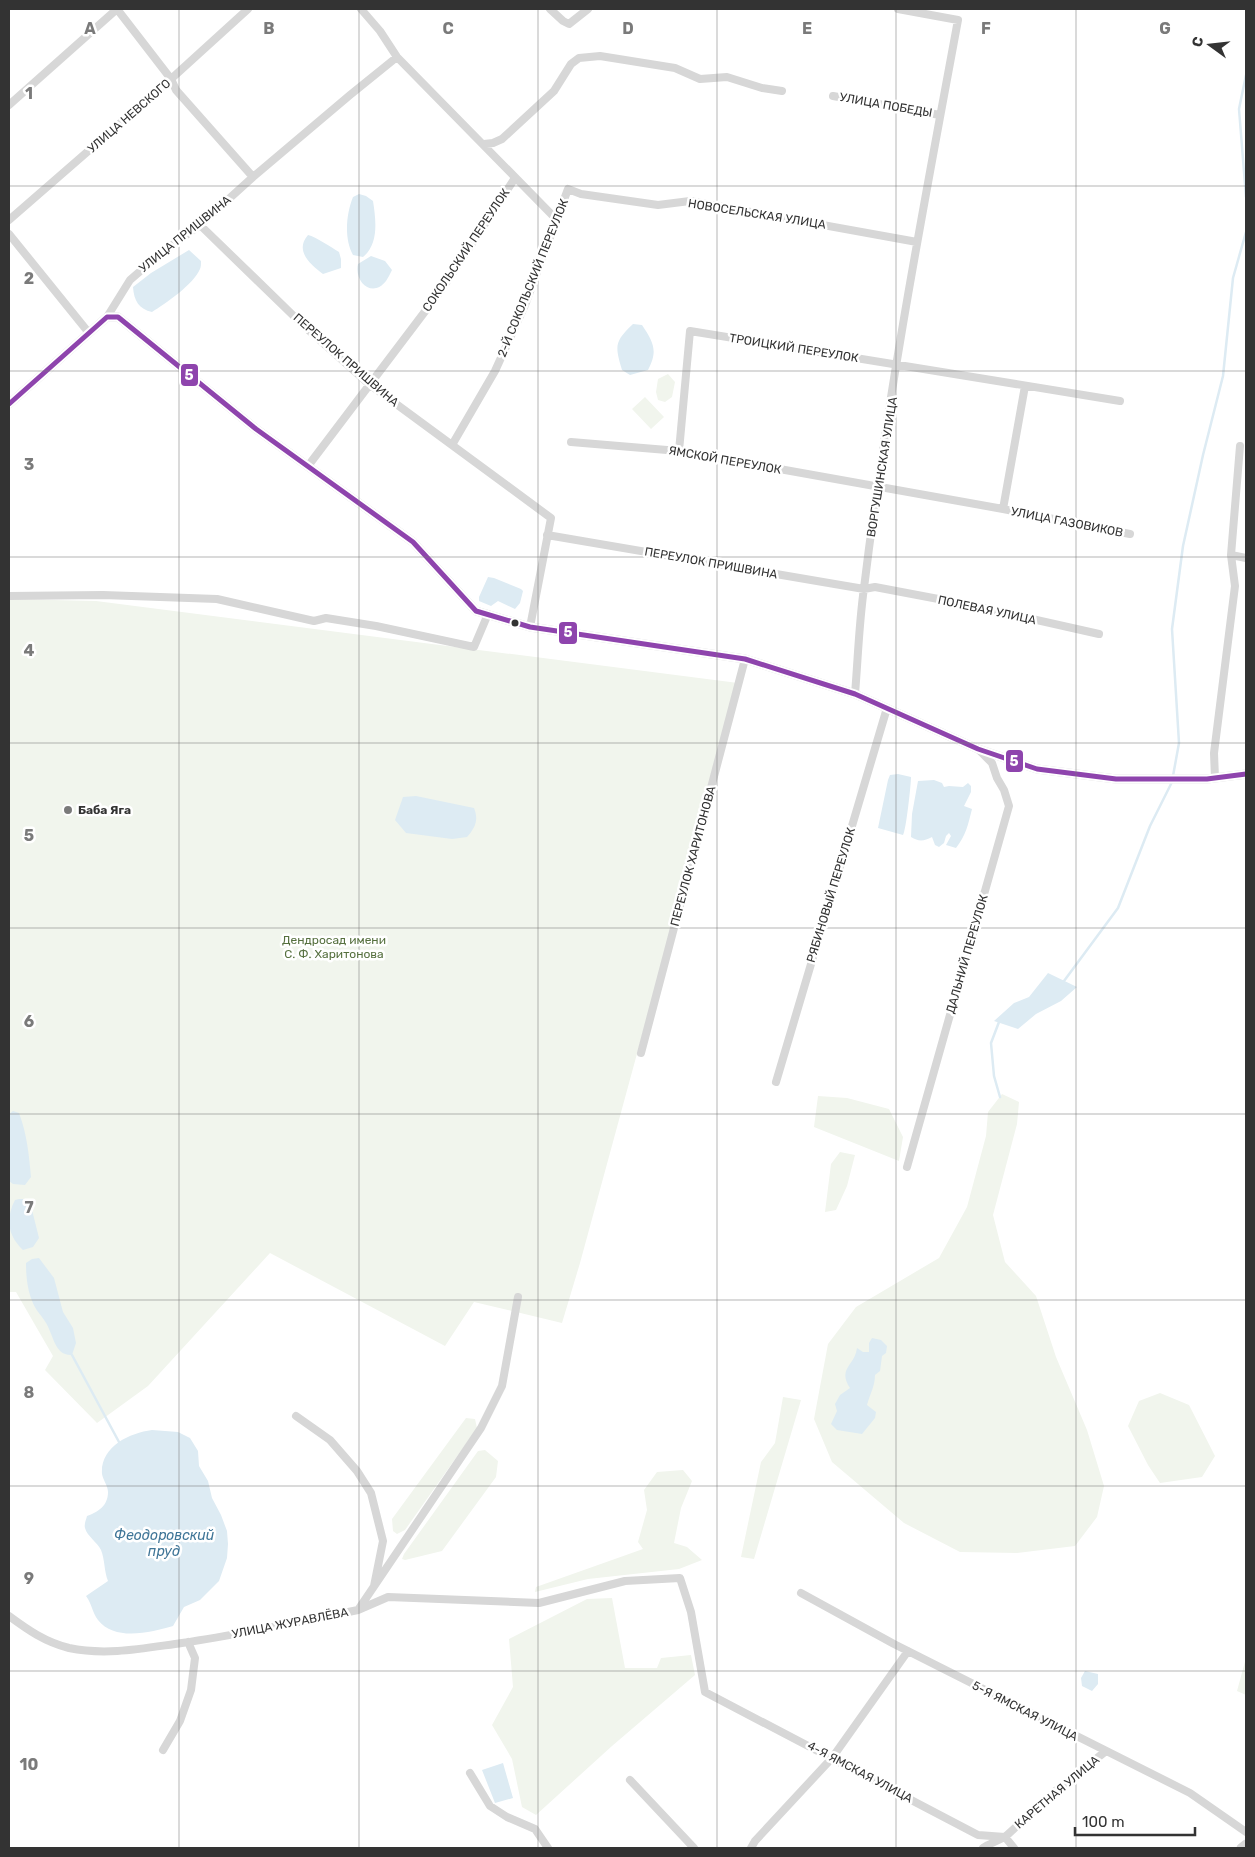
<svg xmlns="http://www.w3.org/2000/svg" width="1255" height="1857" font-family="Rubik,sans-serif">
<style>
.green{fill:#f1f5ed}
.water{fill:#ddebf3}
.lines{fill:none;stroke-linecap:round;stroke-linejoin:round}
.stream{stroke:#ddebf3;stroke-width:2.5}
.minor{stroke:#d7d7d7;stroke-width:8}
.tertiary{stroke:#d7d7d7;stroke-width:9}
.bus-1-casing{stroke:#fff;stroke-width:9}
.bus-1{stroke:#8e44ad;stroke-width:5}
.grid{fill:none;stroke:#7a7a7a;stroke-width:1;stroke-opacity:0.55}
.bus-dot{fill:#333;stroke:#fff;stroke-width:2}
.poi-dot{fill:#7a7a7a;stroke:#fff;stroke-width:2}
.labels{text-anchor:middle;stroke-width:5;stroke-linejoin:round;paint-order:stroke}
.street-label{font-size:12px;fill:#333;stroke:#fff}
.poi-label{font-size:12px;font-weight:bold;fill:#333;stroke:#fff;text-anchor:start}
.park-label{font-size:12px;fill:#56703f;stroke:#fff}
.water-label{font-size:14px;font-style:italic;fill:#3f7597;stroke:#fff}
.grid-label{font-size:16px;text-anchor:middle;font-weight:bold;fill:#7a7a7a;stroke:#fff;stroke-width:5;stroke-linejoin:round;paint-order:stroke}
.line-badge{stroke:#fff;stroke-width:2}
.badge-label{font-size:14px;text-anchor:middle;font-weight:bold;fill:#fff}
</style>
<rect width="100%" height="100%" fill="#fff"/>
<!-- green -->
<path class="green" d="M668 374 675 382 672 397 665 402 658 400 656 392 658 379Z
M645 397 664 417 651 429 632 409Z
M9 599 96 601 738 683 580 1263 562 1323 474 1302 445 1346 270 1253 148 1386 97 1423 45 1370 53 1356 16 1292H9Z
M1002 1094 1019 1102 1017 1124 993 1215 1005 1262 1036 1296 1056 1357 1087 1430 1104 1486 1097 1517 1075 1546 1017 1553 960 1552 904 1523 832 1462 814 1419 828 1344 856 1307 939 1258 967 1207 986 1136 988 1112Z
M818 1096 847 1098 889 1109 903 1137 899 1161 814 1127Z
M840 1152 855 1155 847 1186 836 1210 825 1212 831 1164Z
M1160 1393 1189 1405 1215 1456 1202 1477 1160 1483 1148 1465 1128 1426 1139 1401Z
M783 1397 801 1400 754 1559 741 1557 761 1462 775 1443Z
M466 1418 475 1419 477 1428 405 1530 397 1534 393 1531 392 1519Z
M485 1450 498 1461 496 1477 442 1551 405 1560 402 1559 404 1554 478 1451Z
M683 1470 692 1481 681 1508 674 1543 687 1547 702 1560 679 1569 588 1579 535 1592 536 1587 643 1549 638 1542 647 1510 644 1490 657 1472Z
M612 1598 625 1668H657L661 1658 691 1655 695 1675 612 1746 536 1815 522 1807 512 1759 492 1725 513 1687 509 1639 587 1599Z
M1246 1658V1695L1237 1691Z"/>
<!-- water -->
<path class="water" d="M359 194 366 196 373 201C376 220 379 244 363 257L353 255C344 239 346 214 353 197Z
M308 235C316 237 331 247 339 252L341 259V268L323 274C311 265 294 251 308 235Z
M189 250 201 261C201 264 201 267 200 269 194 284 165 304 152 312 139 309 134 301 133 287L151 273Z
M371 256 385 261 392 270C390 274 388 278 386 281 373 298 354 283 358 264Z
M633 324 642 325C654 343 658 351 648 370L630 375 622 370C615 346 614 342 633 324Z
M488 577 494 578 521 589 523 591 520 603 515 609 498 601 491 606 479 601V597Z
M898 774 911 777C911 785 906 831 903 835L878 828 888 780 890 775Z
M934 780 942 783 944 787 949 786 963 787 968 783 971 786V792L964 806 972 809C968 825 966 835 956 848L946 845 951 836 949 833 946 836 944 843 939 847 935 845 932 837C924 841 919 842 911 837L912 814 918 781Z
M416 796 474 808C479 820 475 828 467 837L452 839 406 833 395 820 403 797Z
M1048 973 1077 987 1061 1001 1036 1014 1018 1029 994 1021 1014 1003 1029 997Z
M13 1111 19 1113C27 1134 29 1155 31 1177L25 1185 13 1184 9 1181V1114Z
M19 1199H25L30 1202 39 1238 33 1247 23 1250C8 1236 5 1219 15 1200Z
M39 1258 54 1278 63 1312 73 1328 76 1343 72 1355C57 1356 54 1340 49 1329 46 1321 40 1315 36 1309 28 1295 26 1279 26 1263L32 1259Z
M872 1338 881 1340 887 1346 886 1353 882 1356 880 1371 875 1375C875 1386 870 1394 867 1405L876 1412 875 1418 862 1434 837 1430 831 1424 837 1411 835 1404 840 1395 850 1388C837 1368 855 1366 857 1348L863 1352H869V1343Z
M152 1430 178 1432 190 1438 198 1451 199 1466 208 1481 212 1498 221 1515 227 1531 228 1544 227 1558 219 1581 200 1600 184 1607 173 1626C152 1632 115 1642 98 1620 92 1612 92 1604 86 1596L108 1581C104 1571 105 1560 101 1550 97 1542 87 1536 85 1528 84 1524 86 1520 87 1516 98 1512 108 1506 108 1492 108 1486 103 1480 102 1474 100 1447 129 1433 152 1430Z
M1085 1671 1098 1674V1684L1092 1691 1082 1686 1081 1678Z
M503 1763 513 1798 495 1803 482 1770Z"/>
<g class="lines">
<!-- stream -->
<path class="stream" d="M1246 75 1239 109 1246 197
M1173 776 1179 743 1172 629 1183 546 1203 455 1223 376 1233 278 1246 232
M1064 981 1118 908 1150 826 1172 782
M999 1022 991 1043 994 1076 1000 1097
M72 1355 119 1442"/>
<!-- minor -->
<path class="minor" d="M117 9 171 79 176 90 253 177
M361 9 380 31 397 57 557 220
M550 9 563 21 569 24 588 9
M833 96 940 115
M9 105 117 9
M484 144 493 143 502 139 554 91 571 64 579 58 600 56 675 68 700 79 727 77 762 88 782 91
M9 220 171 79 248 9
M200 225 304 326 369 384 551 518 530 627
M9 234 89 333
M107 317 130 280 160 254 200 225 253 177 350 95 397 57
M571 442 679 451 1003 509 1130 534
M452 445 495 371 525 305 568 189 581 194 658 205 690 201 917 242
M679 451 690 331 1120 401
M308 466 442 289 515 178
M1003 509 1025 386
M547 535 864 589 875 587 970 605 1099 634
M1231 555 1246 558
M9 596 103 595 217 599 314 621 326 618 376 626 474 647 488 614
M855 694C858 658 859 623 864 588 887 398 923 209 958 20L898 9
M1215 778 1214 753 1235 586 1231 555 1240 446
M641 1053 745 659
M776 1082 887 708
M907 1167 1009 806 1004 790 997 778 992 763 978 749
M296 1416 330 1440 357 1471 371 1493 383 1541 374 1586
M801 1593 894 1644 1190 1793 1246 1832
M358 1610 388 1597 539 1603 625 1581 680 1578 691 1612 705 1692 978 1835 1005 1837 1014 1848
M9 1616C28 1630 45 1642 69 1648 107 1656 145 1648 182 1643 242 1634 300 1622 358 1610L481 1428 502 1386 518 1297
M163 1750 180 1721 191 1690 195 1658 188 1642
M470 1773 490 1806 507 1817 535 1829 548 1848
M630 1780 694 1848
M751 1848 755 1841 832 1758 908 1651
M983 1848 988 1845 1005 1837 1053 1793 1106 1751"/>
<!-- tertiary -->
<path class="tertiary" d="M9 404 107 317H118L256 429 413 542 476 611 530 627 745 659 855 694 978 749 1037 769 1116 779H1207L1246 774
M1241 1848 1246 1844"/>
<!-- bus-1 casing -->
<g class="bus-1-casing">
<path id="bus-1" d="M9 404 107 317H118L256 429 413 542 476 611 530 627 745 659 855 694 978 749 1037 769 1116 779H1207L1246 774"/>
</g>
<!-- bus-1 -->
<use href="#bus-1" class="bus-1"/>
</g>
<!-- grid -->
<path class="grid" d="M179 9V1848M359 9V1848M538 9V1848M717 9V1848M896 9V1848M1076 9V1848M9 186H1246M9 371H1246M9 557H1246M9 743H1246M9 928H1246M9 1114H1246M9 1300H1246M9 1486H1246M9 1671H1246"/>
<!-- markers -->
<circle class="bus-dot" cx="515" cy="623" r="4.5"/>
<circle class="poi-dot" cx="68" cy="810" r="5"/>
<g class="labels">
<!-- street labels -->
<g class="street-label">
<text transform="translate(886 105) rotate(10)" y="4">УЛИЦА ПОБЕДЫ</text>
<text transform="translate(129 116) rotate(-41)" y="4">УЛИЦА НЕВСКОГО</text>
<text transform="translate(757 214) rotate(9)" y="4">НОВОСЕЛЬСКАЯ УЛИЦА</text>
<text transform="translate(185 234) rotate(-39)" y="4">УЛИЦА ПРИШВИНА</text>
<text transform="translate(466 250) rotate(-56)" y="4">СОКОЛЬСКИЙ ПЕРЕУЛОК</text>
<text transform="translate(533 278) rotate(-68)" y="4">2-Й СОКОЛЬСКИЙ ПЕРЕУЛОК</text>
<text transform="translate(794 348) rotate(9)" y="4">ТРОИЦКИЙ ПЕРЕУЛОК</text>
<text transform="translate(346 360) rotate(41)" y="4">ПЕРЕУЛОК ПРИШВИНА</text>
<text transform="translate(725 460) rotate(10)" y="4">ЯМСКОЙ ПЕРЕУЛОК</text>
<text transform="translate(882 467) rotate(-81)" y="4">ВОРГУШИНСКАЯ УЛИЦА</text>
<text transform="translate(1067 522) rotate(11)" y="4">УЛИЦА ГАЗОВИКОВ</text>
<text transform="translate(711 563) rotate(10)" y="4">ПЕРЕУЛОК ПРИШВИНА</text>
<text transform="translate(987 610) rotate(12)" y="4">ПОЛЕВАЯ УЛИЦА</text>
<text transform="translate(693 856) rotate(-75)" y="4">ПЕРЕУЛОК ХАРИТОНОВА</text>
<text transform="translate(831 895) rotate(-73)" y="4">РЯБИНОВЫЙ ПЕРЕУЛОК</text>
<text transform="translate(967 954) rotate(-74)" y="4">ДАЛЬНИЙ ПЕРЕУЛОК</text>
<text transform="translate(290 1623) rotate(-11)" y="4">УЛИЦА ЖУРАВЛЁВА</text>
<text transform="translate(1025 1711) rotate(27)" y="4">5-Я ЯМСКАЯ УЛИЦА</text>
<text transform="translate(860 1772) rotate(28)" y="4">4-Я ЯМСКАЯ УЛИЦА</text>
<text transform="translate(1057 1792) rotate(-40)" y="4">КАРЕТНАЯ УЛИЦА</text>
</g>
<!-- poi labels -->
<g class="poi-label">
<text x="78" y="814">Баба Яга</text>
</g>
<!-- park labels -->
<g class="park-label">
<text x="334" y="944">Дендросад имени<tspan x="334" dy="14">С. Ф. Харитонова</tspan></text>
</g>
<!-- water labels -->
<g class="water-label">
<text x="164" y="1540">Феодоровский<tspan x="164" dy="16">пруд</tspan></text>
</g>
</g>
<g class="grid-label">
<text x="90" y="34">A</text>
<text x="269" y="34">B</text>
<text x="448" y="34">C</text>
<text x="628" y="34">D</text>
<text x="807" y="34">E</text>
<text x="986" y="34">F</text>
<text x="1165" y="34">G</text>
<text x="29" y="99">1</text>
<text x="29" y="284">2</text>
<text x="29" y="470">3</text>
<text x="29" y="656">4</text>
<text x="29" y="841">5</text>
<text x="29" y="1027">6</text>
<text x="29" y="1213">7</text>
<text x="29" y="1398">8</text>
<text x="29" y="1584">9</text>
<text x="29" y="1770">10</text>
</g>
<g class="line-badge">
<rect x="180" y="363" width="19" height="24" rx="5" fill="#8e44ad"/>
<rect x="558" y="621" width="20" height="24" rx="5" fill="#8e44ad"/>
<rect x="1005" y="749" width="19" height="24" rx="5" fill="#8e44ad"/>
</g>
<g class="badge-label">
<text x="189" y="380">5</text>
<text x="568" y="637">5</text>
<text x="1014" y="766">5</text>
</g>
<!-- border -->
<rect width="1255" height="1857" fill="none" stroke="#333333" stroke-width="20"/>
<!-- north arrow -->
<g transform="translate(1210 45) rotate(285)" stroke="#ffffff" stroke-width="4" paint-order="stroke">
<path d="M0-4L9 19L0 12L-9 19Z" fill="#333333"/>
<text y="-8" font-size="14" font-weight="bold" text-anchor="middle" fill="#333333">С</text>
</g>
<!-- scale -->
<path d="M1075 1827v8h120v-8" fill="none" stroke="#333333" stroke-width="2.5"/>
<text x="1082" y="1827" font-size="15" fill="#333333" stroke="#ffffff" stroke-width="4" paint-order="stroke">100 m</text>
</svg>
